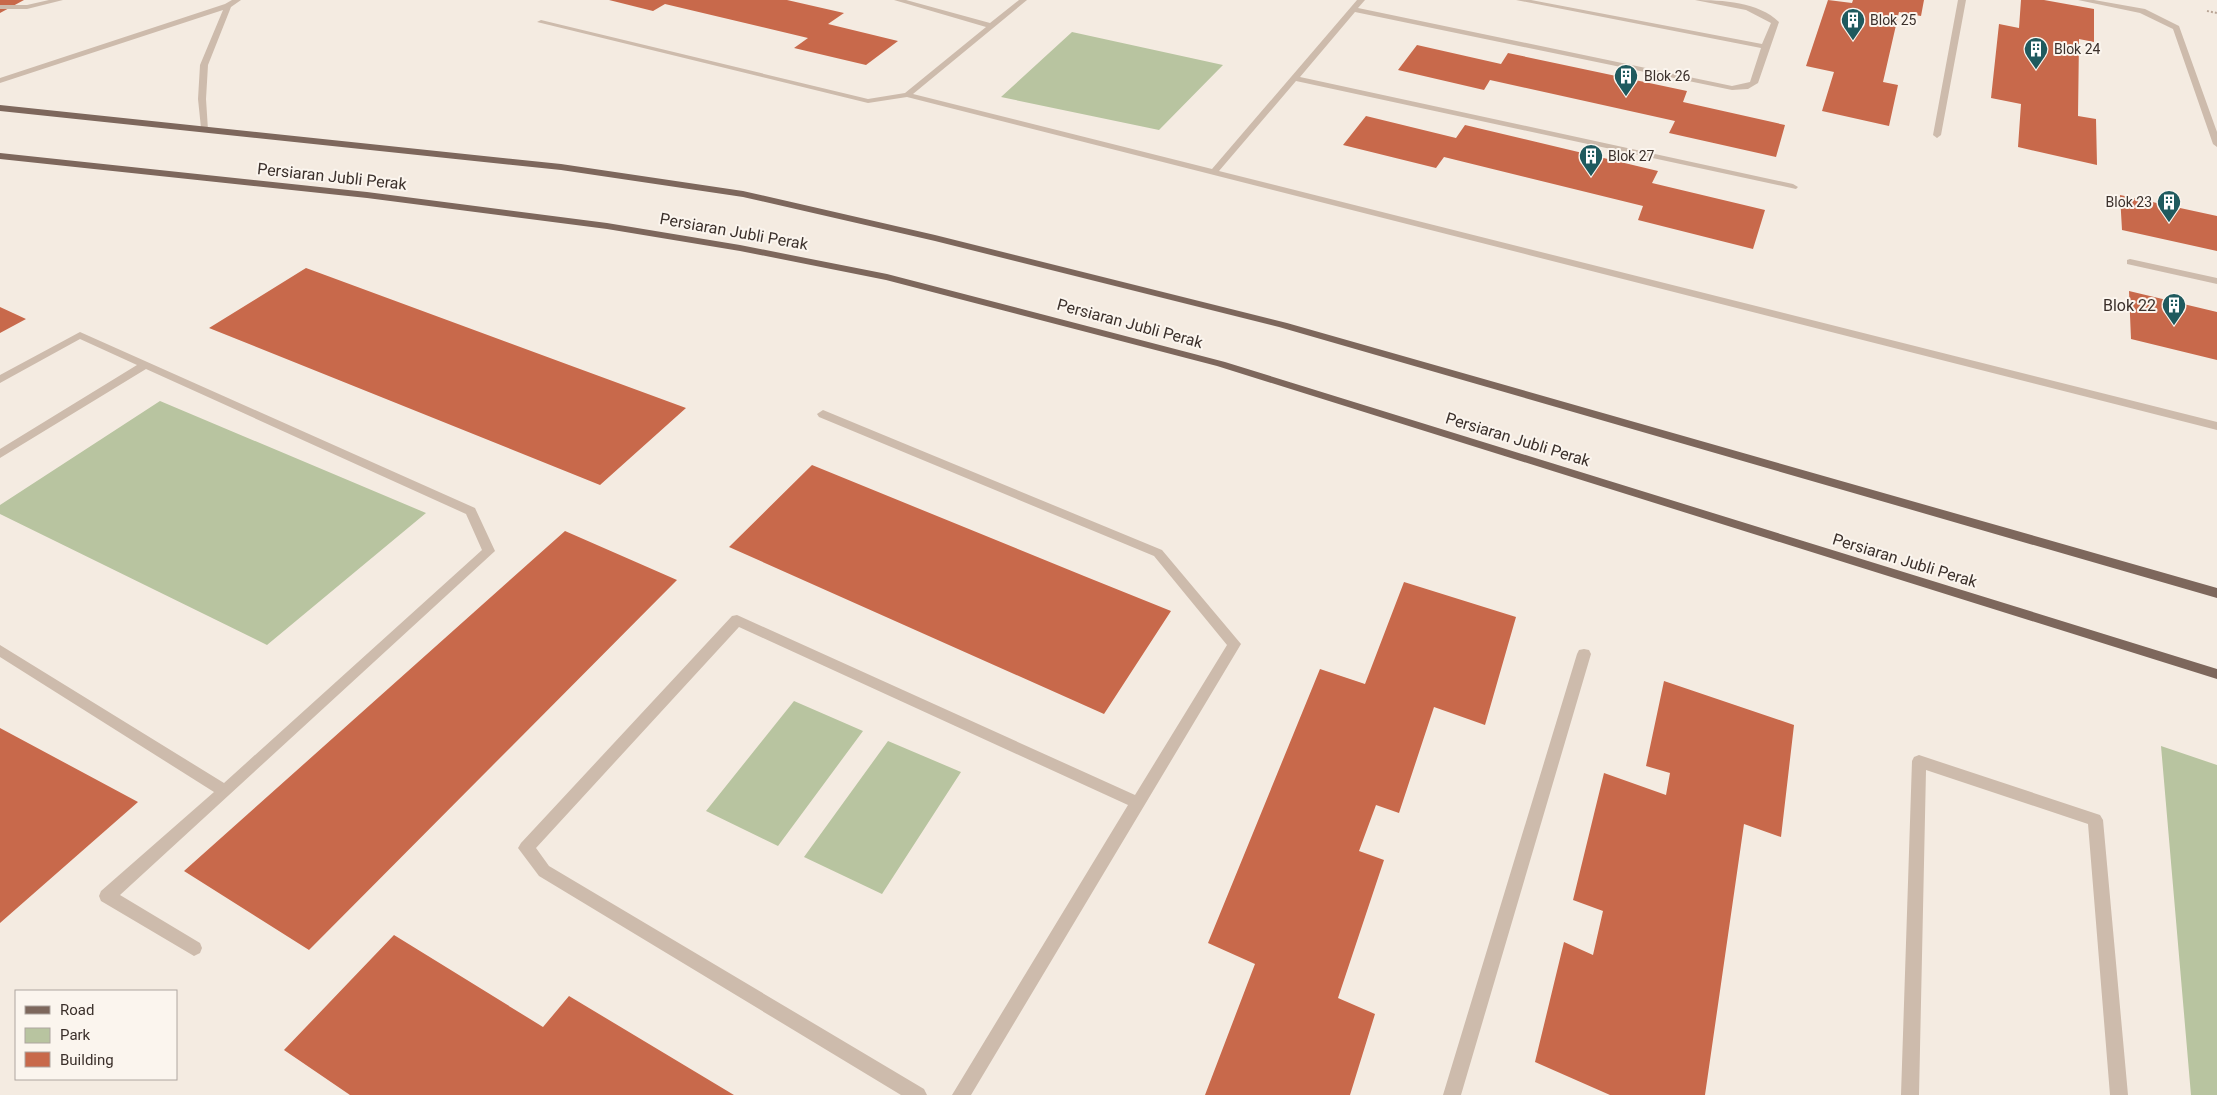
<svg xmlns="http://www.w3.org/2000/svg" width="2217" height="1095" font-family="Roboto,sans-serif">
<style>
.green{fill:#b8c4a0}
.building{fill:#c8694b}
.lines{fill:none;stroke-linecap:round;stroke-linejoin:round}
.path{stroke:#b9a596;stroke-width:2;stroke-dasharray:2 2;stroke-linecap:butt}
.service{fill:#cdbbac;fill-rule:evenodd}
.tertiary{fill:#cdbbac;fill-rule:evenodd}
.primary{fill:#7d675c;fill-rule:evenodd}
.labels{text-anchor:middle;stroke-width:4;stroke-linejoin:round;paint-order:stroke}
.far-poi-label{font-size:14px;fill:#3b302b;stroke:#fbf5ee;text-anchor:start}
.street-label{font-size:16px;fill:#3b302b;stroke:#fbf5ee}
.poi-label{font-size:16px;fill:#3b302b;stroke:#fbf5ee;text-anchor:end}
</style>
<rect width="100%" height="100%" fill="#f4ebe1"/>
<!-- green -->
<path class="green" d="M1072 32 1223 65 1159 130 1001 97Z
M160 401 426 513 267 645 0 514V505Z
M794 701 863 731 778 846 706 811Z
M888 741 961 772 882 894 804 857Z
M2161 746 2217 765V1095H2191Z"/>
<!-- building -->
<path class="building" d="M0 0H24L0 13Z
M609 0H787L844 13 828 24 898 41 866 65 794 48 808 38 665 4 653 11Z
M1828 0 1852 3 1853 0H1924L1921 16 1899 12 1883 82 1898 85 1889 126 1822 111 1834 72 1806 66Z
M2021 0H2044L2094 9V42L2079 39 2078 116 2096 119 2097 165 2018 147 2021 104 1991 98 1999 24 2019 28Z
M1417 45 1501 64 1508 53 1687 91 1683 102 1785 125 1776 157 1669 133 1675 121 1490 80 1484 90 1398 70Z
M1366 116 1456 138 1465 125 1658 171 1652 183 1765 210 1753 249 1638 220 1643 206 1444 157 1436 168 1343 145Z
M2120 195 2217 216V251L2122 230Z
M306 268 569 365 686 408 600 485 209 328Z
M2129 291 2217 312V360L2131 339Z
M0 307 26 319 0 333Z
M812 465 1084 576 1171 611 1104 714 729 547Z
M565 531 677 580 309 950 184 871Z
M1404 582 1516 617 1485 725 1434 707 1399 813 1376 805 1359 851 1384 860 1338 998 1375 1014 1350 1095H1205L1255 964 1208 943 1320 669 1365 684Z
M1664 681 1794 725 1781 837 1744 824 1705 1095H1610L1535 1062 1564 942 1593 955 1603 911 1573 900 1604 773 1666 795 1670 773 1646 766Z
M0 728 138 802 0 923Z
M394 935 543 1027 569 996 734 1095H350L284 1050Z"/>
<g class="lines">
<!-- path -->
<path class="path" d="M2207 11 2217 13"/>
<!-- service -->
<path class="service" d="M49 0H63L27 9H0V5H27Z
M894 0H906L990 23 1019 0H1027L913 94 1212 169 1357 0H1365L1358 8 1732 86 1750 82 1761 48 1516 0H1531L1762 44 1771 23 1746 10 1695 0C1722 0 1759 2 1779 22L1758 83 1748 89 1732 90 1355 12 1300 77 1793 184 1798 187 1796 189 1296 81 1219 171 2217 422V430L907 97 868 103 537 22 541 20 868 99 905 93 986 27Z
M1958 0H1966L1941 135 1937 138 1933 135Z
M2078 0H2094L2145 9 2179 26 2217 132V147L2213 144 2173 29 2140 13Z
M2130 259 2217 278V284L2127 264V260Z
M80 332 475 508 495 551 120 895 200 943 202 948 200 953 194 956 101 901 99 896 101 891 214 792 0 657V645L224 783 482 550 466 514 146 369 0 458V449L137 365 80 339 0 383V375Z
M823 410 1162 550 1241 644 971 1095H952L1128 805 739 627 536 848 549 866 924 1089 927 1095H901L539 876 518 848 521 843 732 616 737 615 1135 795 1227 645 1154 556 819 417 817 414Z
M1584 649 1589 650 1591 654 1461 1095H1443L1577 654 1579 650Z
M1919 755 2100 815 2103 820 2128 1095H2110L2088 824 1926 770 1919 1095H1901L1912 761 1914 757Z"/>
<!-- tertiary -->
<path class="tertiary" d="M232 0H241L231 7 208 65 206 99 208 130 201 128 198 99 200 65 223 10 0 83V78L225 4Z"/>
<!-- primary -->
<path class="primary" d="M0 105 561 164 743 191 935 235 1287 323 2217 588V598L1279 327 935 241 743 197 561 170 0 111Z
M0 153 367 192 607 223 740 245 887 274 1225 362 2217 669V679L1217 366 886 280 740 251 607 229 367 198 0 159Z"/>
</g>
<!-- icons -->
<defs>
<g id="building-pin" transform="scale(1.25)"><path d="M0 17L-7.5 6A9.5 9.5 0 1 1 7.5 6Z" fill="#1f5a5e" stroke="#fbf5ee"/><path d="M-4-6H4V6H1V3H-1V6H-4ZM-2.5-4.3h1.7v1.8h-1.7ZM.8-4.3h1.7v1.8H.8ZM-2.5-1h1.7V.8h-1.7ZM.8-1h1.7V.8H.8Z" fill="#fff"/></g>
</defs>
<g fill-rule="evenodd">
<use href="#building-pin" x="1853" y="20"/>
<use href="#building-pin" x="2036" y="49"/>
<use href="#building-pin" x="1626" y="76"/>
<use href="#building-pin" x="1591" y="156"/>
<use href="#building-pin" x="2169" y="202"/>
<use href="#building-pin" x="2174" y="305"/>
</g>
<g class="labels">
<!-- far-poi labels -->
<g class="far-poi-label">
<text x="1870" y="25">Blok 25</text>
<text x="2054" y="54">Blok 24</text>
<text x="1644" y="81">Blok 26</text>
<text x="1608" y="161">Blok 27</text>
<text x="2152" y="207" text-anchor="end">Blok 23</text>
</g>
<!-- street labels -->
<g class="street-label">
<text transform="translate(332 176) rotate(6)" y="6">Persiaran Jubli Perak</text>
<text transform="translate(734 231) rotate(10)" y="6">Persiaran Jubli Perak</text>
<text transform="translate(1130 323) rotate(15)" y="6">Persiaran Jubli Perak</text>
<text transform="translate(1518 439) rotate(17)" y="6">Persiaran Jubli Perak</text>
<text transform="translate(1905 560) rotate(17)" y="6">Persiaran Jubli Perak</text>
</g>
<!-- poi labels -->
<g class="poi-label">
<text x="2156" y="311">Blok 22</text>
</g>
</g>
<!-- legend -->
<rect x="15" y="990" width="162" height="90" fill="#fbf5ee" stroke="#aea6a0"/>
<rect x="25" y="1006" width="25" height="8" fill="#7d675c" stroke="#aea6a0"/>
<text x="60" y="1015" font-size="15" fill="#3b302b">Road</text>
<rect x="25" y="1028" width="25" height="15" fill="#b8c4a0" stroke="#aea6a0"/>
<text x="60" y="1040" font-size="15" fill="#3b302b">Park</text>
<rect x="25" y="1052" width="25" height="15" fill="#c8694b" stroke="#aea6a0"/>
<text x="60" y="1065" font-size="15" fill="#3b302b">Building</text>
</svg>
